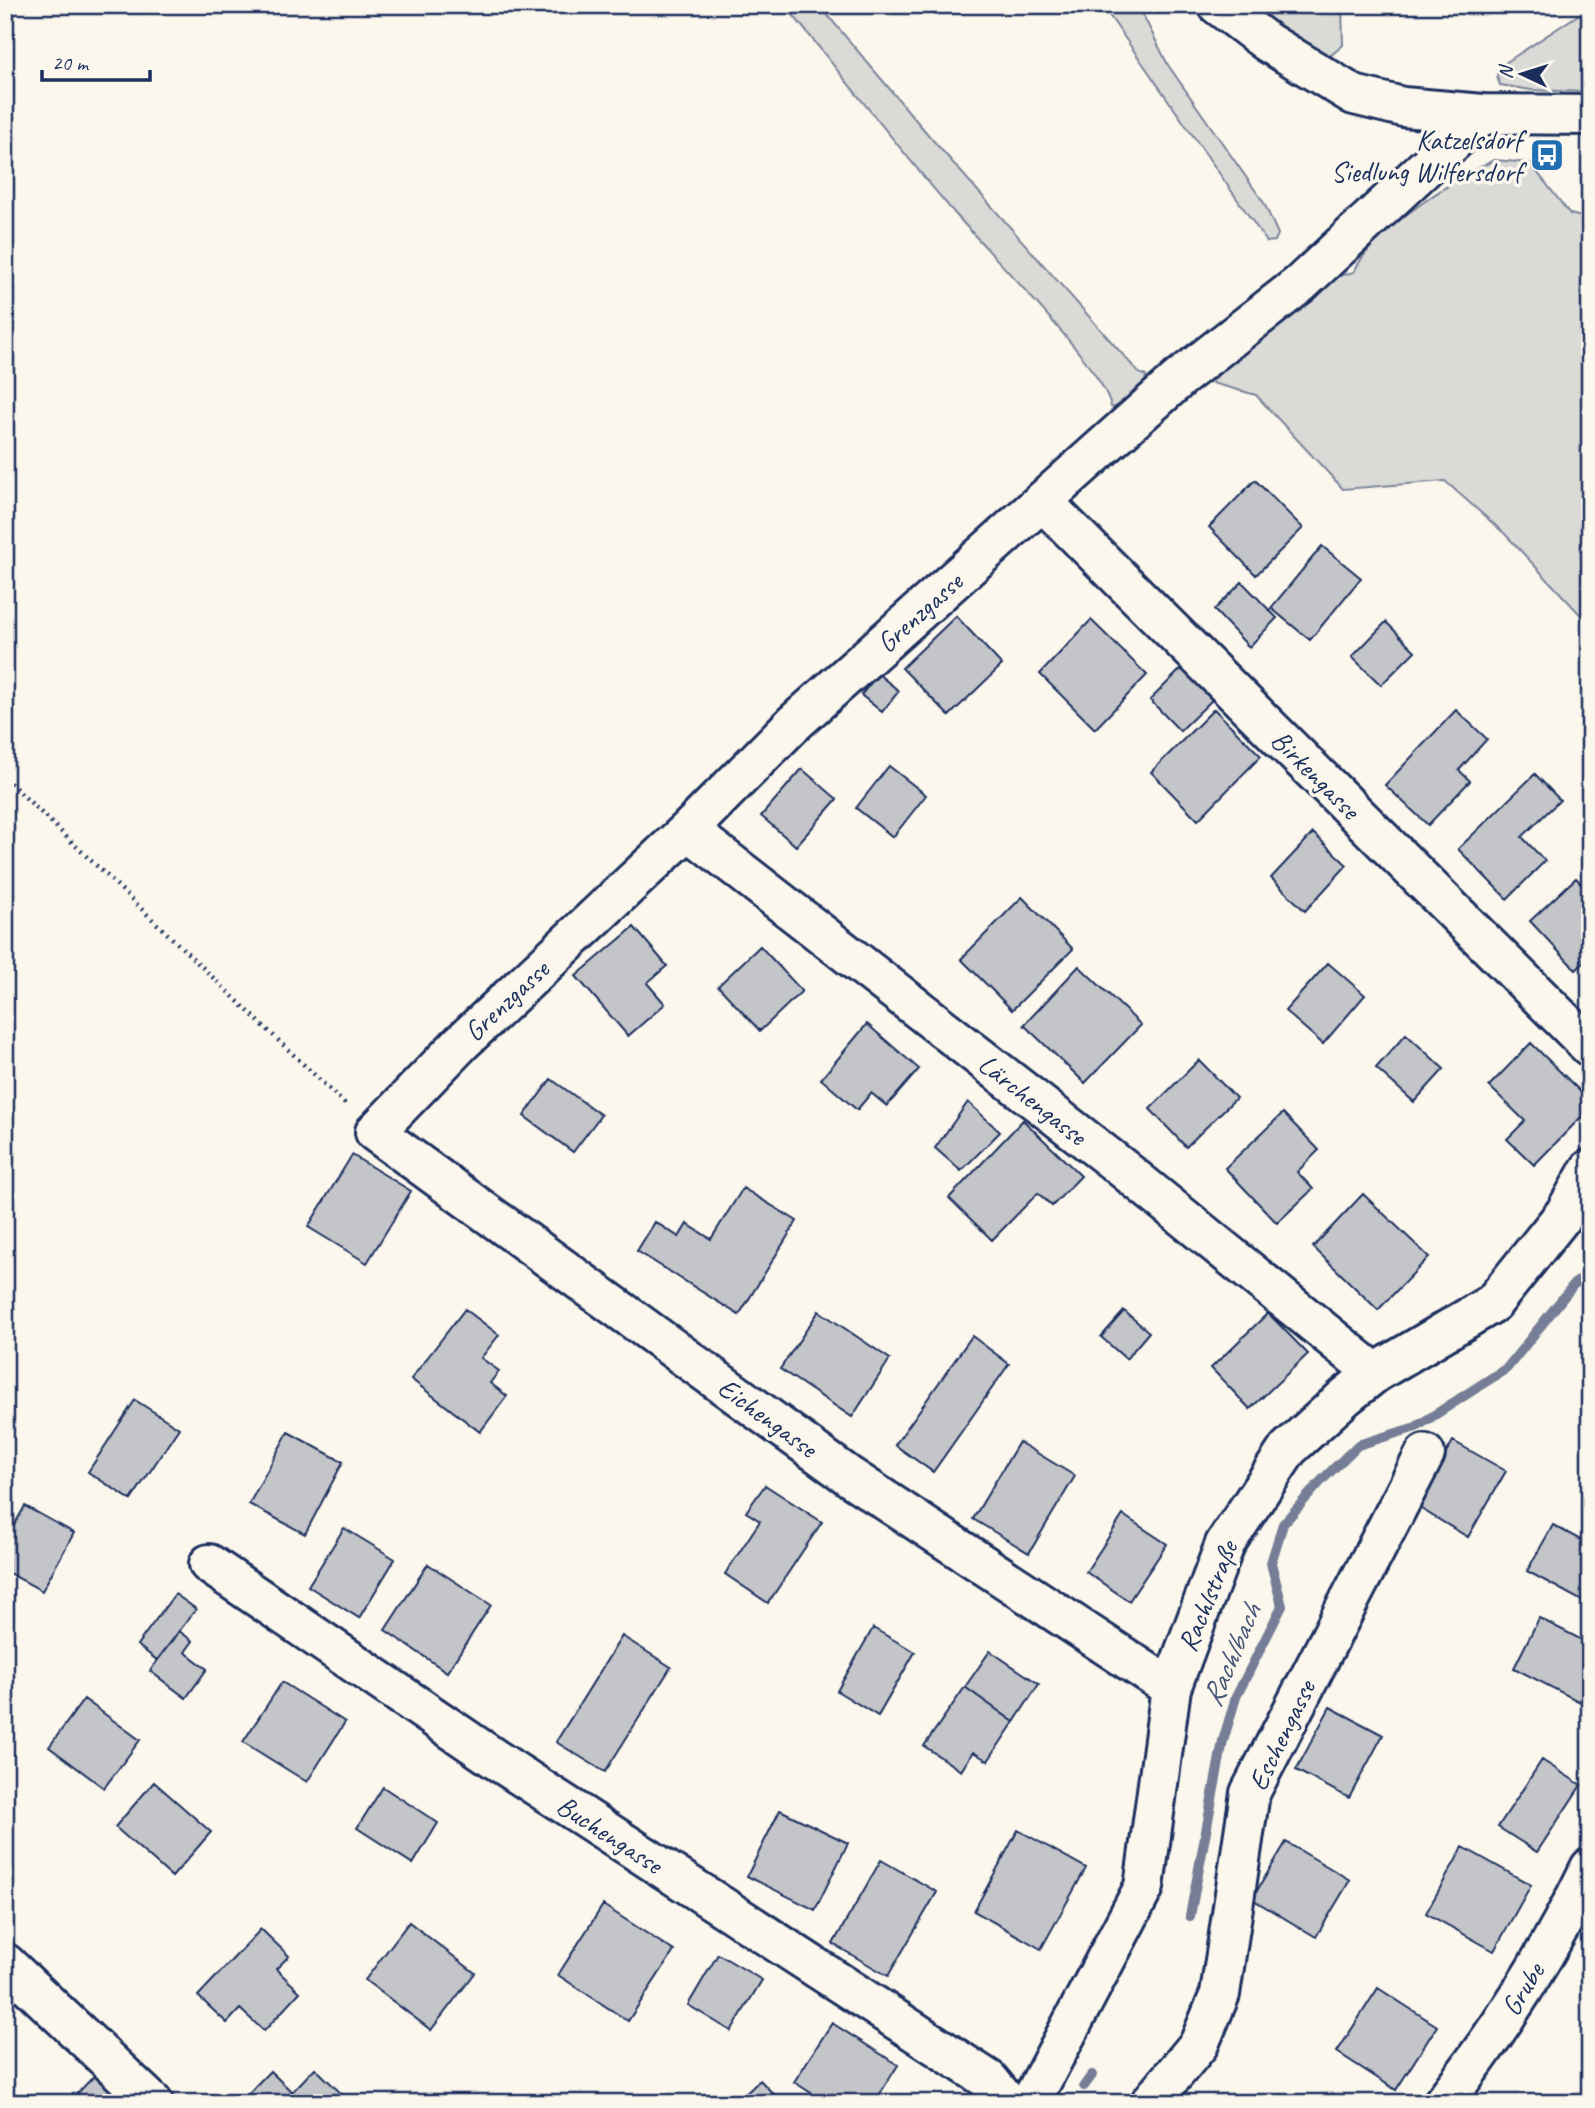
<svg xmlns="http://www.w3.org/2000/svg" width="1595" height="2108" font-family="Caveat,sans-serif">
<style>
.green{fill:#dadad7;stroke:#7a849a;stroke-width:2}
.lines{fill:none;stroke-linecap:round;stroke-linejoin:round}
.stream{stroke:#747e96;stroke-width:10}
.building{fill:#c3c5c9;stroke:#1b2f5e;stroke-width:2}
.minor-casing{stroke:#1b2f5e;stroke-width:44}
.path{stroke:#1b2f5e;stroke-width:4.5;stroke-dasharray:2 5;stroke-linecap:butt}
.minor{stroke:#fbf7ec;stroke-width:38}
.labels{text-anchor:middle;stroke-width:7;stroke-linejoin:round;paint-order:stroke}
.poi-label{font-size:28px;fill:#1b2f5e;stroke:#fbf7ec;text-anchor:end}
.street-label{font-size:28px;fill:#1b2f5e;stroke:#fbf7ec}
.water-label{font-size:30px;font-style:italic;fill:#47577a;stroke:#fbf7ec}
</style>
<rect width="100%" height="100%" fill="#fbf7ec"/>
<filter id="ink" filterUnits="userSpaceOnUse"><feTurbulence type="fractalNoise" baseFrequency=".0143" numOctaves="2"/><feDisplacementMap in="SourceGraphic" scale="14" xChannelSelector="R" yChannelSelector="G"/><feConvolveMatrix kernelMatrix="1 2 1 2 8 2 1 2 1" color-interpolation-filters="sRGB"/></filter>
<g filter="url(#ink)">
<!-- green -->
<path class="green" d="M785 5H819L931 138 1139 373 1146 376C1144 393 1131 400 1117 408L1111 407C1106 369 981 245 951 209 894 142 840 73 785 5Z
M1102 5H1138L1168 65 1264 203 1278 234 1275 241 1267 242Z
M1248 5H1342L1343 45 1329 57Z
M1590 7V92L1531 90 1500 85 1497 77 1499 67Z
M1494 160 1530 163 1570 214 1590 219V625L1505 534 1445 481 1343 489 1256 395 1212 383C1240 343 1305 282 1354 272 1372 231 1454 179 1494 160Z"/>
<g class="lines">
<!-- stream -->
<path class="stream" d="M1190 1916 1223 1741 1236 1697 1282 1606 1271 1563 1283 1524 1322 1480 1358 1445 1416 1427 1507 1368 1574 1284 1590 1274
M1084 2086 1092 2075"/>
</g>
<!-- building -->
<path class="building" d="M1255 480 1303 528 1256 575 1209 527Z
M1322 546 1361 578 1310 640 1271 608Z
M1242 582 1277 618 1249 647 1214 610Z
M956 616 1002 665 949 716 902 668Z
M1091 620 1147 675 1095 729 1040 674Z
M1386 622 1415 651 1381 685 1352 657Z
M1182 668 1213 699 1180 731 1150 700Z
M878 674 899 691 882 712 861 695Z
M1214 709 1261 756 1198 820 1151 772Z
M1456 710 1487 739 1459 770 1470 781 1428 825 1385 785Z
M889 766 926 795 893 837 856 808Z
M802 769 837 799 796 846 761 816Z
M1535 774 1560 800 1522 837 1545 861 1507 899 1458 849Z
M1313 833 1347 865 1305 911 1271 878Z
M1576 878 1590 892V957L1576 970 1530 921Z
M1022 897 1073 949 1012 1010 961 959Z
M634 927 667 966 647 983 665 1004 628 1036 576 976Z
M760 946 802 991 760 1031 718 986Z
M1328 963 1365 995 1323 1044 1285 1011Z
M1079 966 1141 1025 1085 1083 1024 1025Z
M867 1024 919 1069 887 1106 871 1093 857 1110 821 1079Z
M1406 1034 1444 1069 1414 1102 1376 1068Z
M1531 1043 1590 1101V1108L1534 1165 1507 1139 1525 1121 1489 1086Z
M1199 1060 1236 1098 1186 1147 1150 1109Z
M551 1079 601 1115 573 1152 524 1116Z
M968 1102 1000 1132 961 1171 935 1148Z
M1283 1113 1319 1150 1297 1172 1313 1189 1277 1223 1225 1168Z
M1023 1120 1081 1176 1052 1206 1038 1193 992 1240 949 1198Z
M352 1155 411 1191 367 1263 308 1227Z
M743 1188 797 1221 739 1315 637 1251 655 1222 679 1237 687 1224 711 1239Z
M1363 1194 1429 1257 1378 1310 1313 1247Z
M465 1309 499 1335 481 1358 499 1371 490 1383 507 1396 480 1432 411 1379Z
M819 1311 890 1359 852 1417 780 1369Z
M1124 1311 1149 1332 1126 1359 1101 1337Z
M1268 1313 1308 1354 1250 1409 1211 1368Z
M972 1336 1009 1364 933 1472 895 1445Z
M135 1400 179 1428 131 1500 88 1472Z
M288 1432 343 1462 305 1534 249 1504Z
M1453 1441 1506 1471 1468 1537 1416 1506Z
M1019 1442 1075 1476 1029 1553 973 1519Z
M765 1485 822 1522 768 1603 725 1574 760 1521 746 1512Z
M25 1506 74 1533 42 1591 5 1571V1541Z
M1123 1515 1167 1544 1129 1601 1086 1572Z
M1553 1525 1590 1545V1587L1582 1601 1527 1571Z
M344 1528 395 1559 359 1618 308 1586Z
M428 1564 491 1605 447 1672 385 1630Z
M175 1594 196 1609 157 1660 137 1645Z
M1539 1618 1590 1644V1682L1580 1702 1514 1668Z
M873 1628 915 1652 878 1716 837 1691Z
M179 1631 193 1641 185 1652 207 1669 186 1698 150 1671Z
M622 1636 671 1667 605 1772 556 1742Z
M990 1651 1039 1684 1014 1722 965 1687Z
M282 1682 345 1722 307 1782 243 1742Z
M965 1687 1014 1722 988 1761 973 1752 961 1771 924 1746Z
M84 1699 140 1740 104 1788 49 1747Z
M1330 1707 1383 1735 1349 1798 1296 1770Z
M1542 1760 1581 1785 1537 1852 1498 1827Z
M154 1782 211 1832 172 1877 115 1827Z
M383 1787 438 1823 413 1864 357 1828Z
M780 1810 848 1843 815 1910 747 1876Z
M1018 1830 1086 1868 1041 1949 974 1911Z
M1286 1842 1350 1880 1316 1937 1252 1899Z
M1463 1847 1531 1885 1494 1951 1426 1913Z
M881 1860 937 1892 888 1976 833 1944Z
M603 1905 674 1951 628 2021 558 1975Z
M409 1922 475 1973 431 2030 365 1980Z
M261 1929 289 1956 276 1969 300 1992 264 2031 240 2009 227 2023 198 1996Z
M718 1954 762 1980 731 2031 688 2005Z
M1378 1988 1437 2026 1396 2090 1337 2052Z
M832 2023 898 2065 874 2103H827L794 2082Z
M315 2068 351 2103 240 2102 270 2071 292 2092Z
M97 2073 126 2103H68Z
M760 2080 782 2103H736Z"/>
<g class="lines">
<!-- minor casing -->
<g class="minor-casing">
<path id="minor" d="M1218 5 1267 42 1354 95 1403 107 1483 114 1590 115
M1043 502 1590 1047
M688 830 1121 1167 1375 1373
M209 1564 495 1759 989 2080 1008 2103
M1171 1688 850 1477 375 1132 461 1043 688 830 793 724 1180 378 1300 284 1483 114
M5 1963 153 2103
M1030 2103 1144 1887 1171 1688 1225 1544 1288 1449 1345 1397 1375 1373 1493 1303 1565 1213 1590 1169
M1150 2103 1199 2044 1220 1994 1250 1793 1425 1454
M1443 2103C1500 2031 1550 1951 1590 1868"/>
</g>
<!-- path -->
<path class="path" d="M5 778 348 1107"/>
<!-- minor -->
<use href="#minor" class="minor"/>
</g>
</g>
<!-- icons -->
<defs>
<g id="bus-square" transform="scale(1.75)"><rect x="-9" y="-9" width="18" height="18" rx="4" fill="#1f6fb2" stroke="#fbf7ec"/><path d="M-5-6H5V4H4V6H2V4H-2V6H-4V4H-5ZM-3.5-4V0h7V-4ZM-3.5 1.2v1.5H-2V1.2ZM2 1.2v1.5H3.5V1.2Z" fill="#fff"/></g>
</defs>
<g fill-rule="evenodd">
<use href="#bus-square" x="1547" y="155"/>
</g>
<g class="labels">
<!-- poi labels -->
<g class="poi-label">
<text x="1522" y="149">Katzelsdorf<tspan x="1522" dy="32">Siedlung Wilfersdorf</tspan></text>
</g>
<!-- street labels -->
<g class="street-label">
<text transform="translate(919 612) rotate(-42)" y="10">Grenzgasse</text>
<text transform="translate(1316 774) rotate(45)" y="10">Birkengasse</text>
<text transform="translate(506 1000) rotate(-43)" y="10">Grenzgasse</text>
<text transform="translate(1033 1099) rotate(38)" y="10">Lärchengasse</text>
<text transform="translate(768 1417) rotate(36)" y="10">Eichengasse</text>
<text transform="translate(1207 1596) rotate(-68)" y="10">Rachlstraße</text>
<text transform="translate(1281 1735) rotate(-64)" y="10">Eschengasse</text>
<text transform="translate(610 1834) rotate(33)" y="10">Buchengasse</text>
<text transform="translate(1522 1989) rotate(-59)" y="10">Grube</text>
</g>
<!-- water labels -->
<g class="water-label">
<text transform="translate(1231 1655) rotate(-67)" y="10">Rachlbach</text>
</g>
</g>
<!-- margin -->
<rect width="1595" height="2108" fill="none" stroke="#fbf7ec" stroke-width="28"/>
<rect x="14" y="14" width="1567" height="2080" fill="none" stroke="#1b2f5e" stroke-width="2.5" filter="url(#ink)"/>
<!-- north arrow -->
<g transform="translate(1522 74) rotate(274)" stroke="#fbf7ec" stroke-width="5" paint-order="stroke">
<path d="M0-5L12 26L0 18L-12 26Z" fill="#1b2f5e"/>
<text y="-10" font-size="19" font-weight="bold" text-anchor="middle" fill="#1b2f5e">N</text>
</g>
<!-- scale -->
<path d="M42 70v10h108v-10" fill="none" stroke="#1b2f5e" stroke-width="3.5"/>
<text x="52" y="70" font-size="21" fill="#1b2f5e" stroke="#fbf7ec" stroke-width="5" paint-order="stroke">20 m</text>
</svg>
